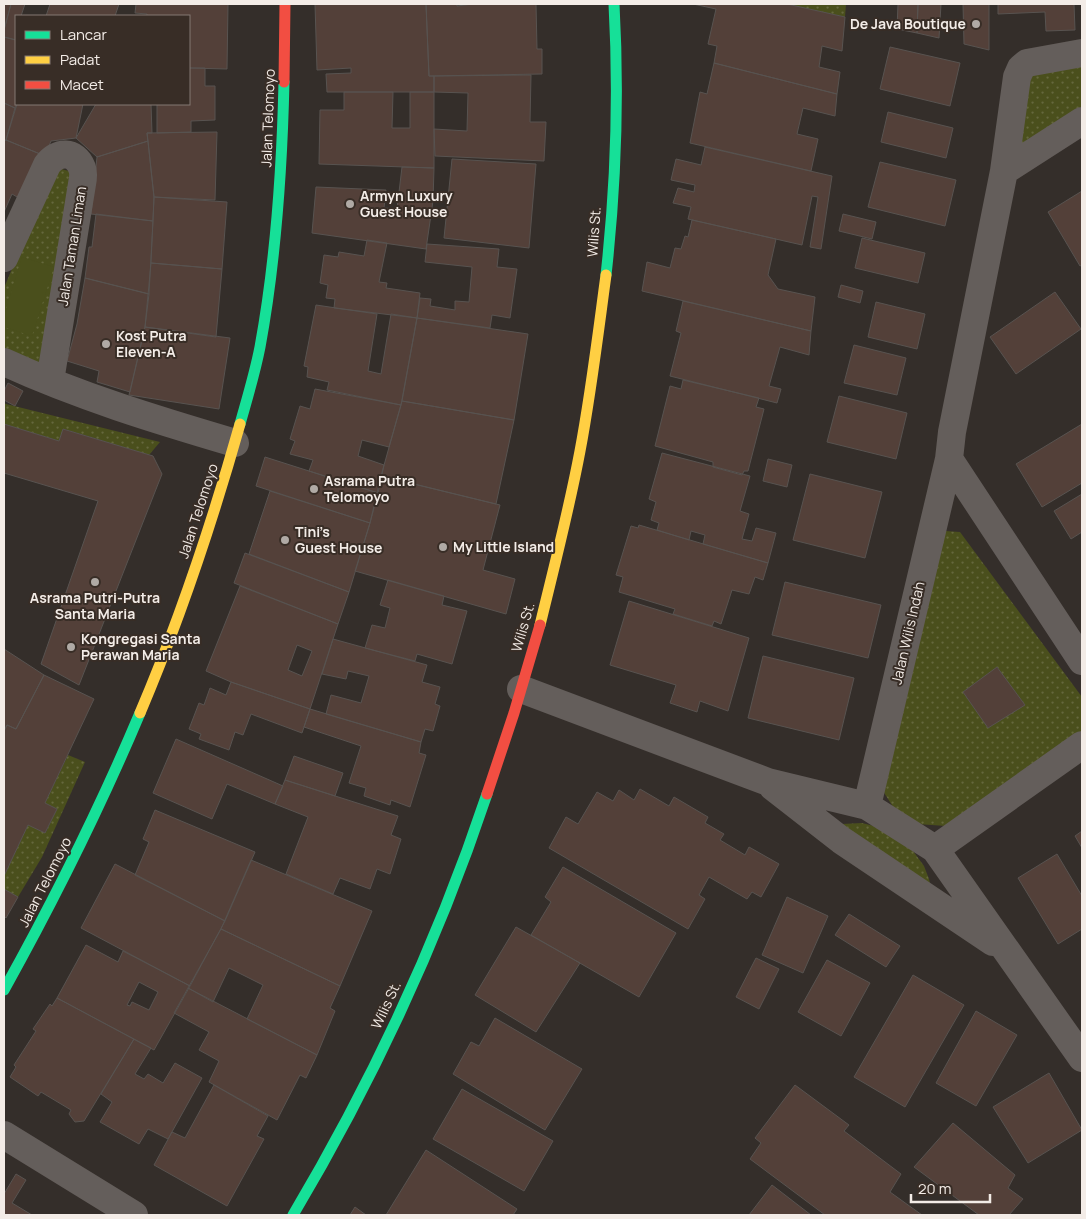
<svg xmlns="http://www.w3.org/2000/svg" width="1086" height="1219" font-family="Manrope,sans-serif">
<style>
.park{fill:url(#park-dots)}
.pitch{fill:#4a4f1c}
.building{fill:#534039;stroke:#585350;fill-rule:evenodd}
.lines{fill:none;stroke-linecap:round;stroke-linejoin:round}
.street{stroke:#645e5b;stroke-width:28}
.fast{stroke:#16e098;stroke-width:11}
.slow{stroke:#ffcf43;stroke-width:11}
.jam{stroke:#f24e42;stroke-width:11}
.poi-dot{fill:#b0aaa5;stroke:#382d26;stroke-width:2}
.labels{text-anchor:middle;stroke-width:4;stroke-linejoin:round;paint-order:stroke}
.poi-label{font-size:14px;font-weight:bold;fill:#f3ece7;stroke:#382d26;text-anchor:start}
.street-label{font-size:14px;fill:#f3ece7;stroke:#382d26}
</style>
<defs>
<pattern id="park-dots" width="8" height="8" patternUnits="userSpaceOnUse" patternTransform="scale(1.25)"><rect width="8" height="8" fill="#4a4f1c"/><path d="M2 2h.1M6 6h.1" fill="none" stroke="#65683d" stroke-width="1.8" stroke-linecap="round"/></pattern>
</defs>
<rect width="100%" height="100%" fill="#342e2a"/>
<!-- park -->
<path class="park" d="M786 4H846L845 17Z
M1082 64V106L1019 152 1026 75Z
M58 168 72 172 41 361 36 363 4 351V288L52 172Z
M4 403 6 404 160 442 149 455 64 429 59 441 4 424Z
M945 531 960 532 1082 697V732L946 826 917 824 895 810 883 791Z
M68 755 85 762 42 857 18 897 4 889V876L28 825 46 832 57 809 45 803Z
M862 823 878 827 913 851 924 866 929 879 931 888 842 824Z"/>
<!-- pitch -->
<path class="pitch" d="M22 257 54 267 32 336 4 327V316Z"/>
<!-- building -->
<path class="building" d="M4 4H11L4 30Z
M11 4H25L21 16H16V40L4 37V30Z
M50 4H119L115 16H46Z
M136 4H228L227 69 189 68V16H147V14L135 13Z
M315 4H426L429 76H434V92H327L326 74 351 73V68L317 70Z
M426 4H457V6L473 4H536L537 49H542V74L429 76Z
M693 4H787L845 17 842 51 822 46 819 67 840 72 837 94 714 63 717 46 708 44 716 9Z
M898 4H918L917 33 897 29Z
M918 4H941L939 38 917 33Z
M963 4H989V50L964 44Z
M998 4H1074L1075 30 1046 31 1045 12 998 14Z
M4 37 16 40 17 104 15 108 4 103Z
M890 47 960 63 950 106 880 89Z
M714 63 837 94 835 116 803 108 797 134 818 139 811 171 690 143 700 92 707 94Z
M189 68H205V86H215V120L191 121V132L157 133V104H189Z
M531 75 530 122H546L544 161 435 156 434 129 467 131 468 93 434 92V76Z
M344 92H393L392 128H410V92H434V168L319 164 320 110H344Z
M4 103 15 108 6 140 4 141Z
M17 104H83L76 138 51 141 45 156 6 140Z
M96 104H151L152 133H147L148 141 97 157 76 138Z
M888 112 953 128 946 158 881 142Z
M217 132 215 200 154 197 147 133Z
M6 140 45 156 24 201 12 194 4 212V141Z
M148 141 154 197 153 221 91 214 97 157Z
M705 147 832 176 821 249 810 247 818 197 812 196 802 245 688 219 691 207 673 203 678 188 694 192 695 185 671 180 676 159 701 165Z
M452 159 536 164 529 248 444 238Z
M880 162 956 180 945 226 868 207Z
M402 167 434 168 433 201 426 249 312 233 316 187 386 190 384 208 397 209Z
M1082 191V265L1080 266 1048 212Z
M154 197 227 202 222 269 151 263Z
M96 214 153 221 149 294 85 278 89 247H92Z
M843 214 876 222 872 239 839 231Z
M692 220 776 239 768 275 778 289 815 297 811 331 642 291 647 262 670 268 675 248 681 249 685 236 688 237Z
M862 238 925 253 918 283 855 268Z
M367 240 387 243 379 282 387 283 386 288 420 293 417 318 334 308 335 299 326 298 328 285 320 283 324 255 338 257 339 252 364 256Z
M427 244 499 249 497 267 517 269 510 318 492 315 490 328 417 318 420 298 431 299 430 306 455 310V301L469 302 472 267 425 262Z
M151 263 222 269 216 337 145 327Z
M85 278 149 294 145 327 130 392 97 382 99 371 67 361 77 324Z
M841 285 863 291 860 303 838 297Z
M1055 292 1081 329 1016 374 990 337Z
M683 301 811 331 809 355 780 347 769 386 781 389 777 403 670 376 681 333 676 331Z
M876 302 925 314 917 349 868 337Z
M316 305 377 314 368 371 381 374 391 314 417 318 401 405 327 390 329 382 307 377 308 367 304 366Z
M417 318 528 334 514 420 402 401Z
M145 327 230 338 219 409 129 395Z
M854 345 906 358 897 395 844 383Z
M683 380 759 398 756 407 764 409 748 471H744L742 475 713 467V462L655 446 670 386 681 389Z
M8 383 23 391 15 406 4 400V391Z
M315 389 401 405 389 447 362 440 358 456 384 465 378 493 309 471 313 460 290 454 295 441 290 439 300 406 310 409Z
M839 396 907 413 896 459 827 442Z
M402 401 514 420 496 504 381 476Z
M4 424 59 441 63 429 153 456 162 474 79 685 41 664 98 501 4 473Z
M1082 424V483L1042 507 1016 464Z
M662 453 750 476 740 511 749 514 742 539 752 541 756 528 776 533 768 563 703 544 705 535 691 531 689 540 657 530 659 523 651 520 656 502 649 499Z
M265 457 378 493 370 523 256 486Z
M768 459 792 465 787 487 763 481Z
M810 474 882 492 865 558 793 540Z
M381 476 500 505 483 570 515 579 506 614 355 571 370 523Z
M270 491 370 523 349 592 249 554Z
M1082 494V532L1071 539 1054 511Z
M639 525 768 563 763 580 755 577 749 594 732 590 721 624 714 621 712 626 673 614 675 609 619 592 623 577 616 575 631 526 638 528Z
M245 553 349 592 338 624 234 583Z
M388 580 444 596 442 605 467 611 452 664 417 654 415 661 365 648 372 625 385 628 390 608 380 605Z
M785 582 881 605 868 658 772 635Z
M240 586 338 624 310 709 231 682 206 671ZM297 645 312 651 302 676 288 670Z
M629 601 749 638 728 711 700 701 697 712 670 703 676 685 610 665Z
M333 639 427 665 422 682 440 687 435 704 440 706 433 731 425 729 421 742 326 714 331 695 361 703 369 676 348 671 346 679 322 674Z
M4 649 44 675 16 729 7 725 4 731Z
M763 656 854 678 839 740 748 718Z
M997 667 1025 705 988 728 963 692Z
M44 675 94 699 45 803 57 809 45 833 28 825 4 876V731L7 725 16 729Z
M231 682 310 709 302 733 251 714 243 735 235 732 229 750 199 739 201 734 189 729 199 703 204 705 210 688 226 695Z
M310 709 421 742 419 753 426 755 410 807 391 800 390 805 364 796 366 788 349 783 361 746 304 727Z
M176 739 283 786 275 804 227 784 212 819 153 793Z
M294 756 343 773 335 796 285 780Z
M285 780 398 816 391 835 401 839 390 874 377 869 370 889 340 878 333 894 286 874 308 817 275 804Z
M640 789 669 806 674 797 708 817 705 823 724 834 720 840 745 855 749 847 779 864 761 897 752 892 747 899 709 877 699 895 705 899 688 929 549 848 566 817 578 824 597 792 613 801 619 790 634 800Z
M155 810 255 852 225 921 135 875 149 842 143 839Z
M1082 831V848L1075 836Z
M1057 854 1082 896V929L1058 944 1018 878Z
M251 860 372 911 340 986 221 929Z
M115 864 225 921 190 986 81 928Z
M563 867 676 933 639 997 531 935 551 902 545 897Z
M4 889 18 897 6 918 4 916Z
M787 897 828 916 803 973 762 955Z
M849 914 900 946 886 967 835 935Z
M516 927 580 963 536 1032 475 995Z
M221 929 340 986 330 1008 335 1011 317 1055 247 1019 263 985 229 968 213 1002 188 988Z
M86 945 118 962 123 951 190 986 154 1050 57 998ZM139 982 158 992 149 1010 132 1002 130 1006 127 1005Z
M756 958 779 969 759 1009 736 997Z
M827 960 870 983 841 1036 798 1012Z
M913 975 964 1005 905 1107 854 1077Z
M188 988 317 1055 306 1078 300 1075 277 1120 209 1082 219 1061 199 1050 209 1032 174 1013Z
M57 998 134 1039 84 1121 75 1122 69 1114 71 1110 41 1092 38 1096 10 1077 16 1067 14 1065 36 1031 33 1029 50 1004 52 1006Z
M976 1011 1017 1035 976 1106 936 1083Z
M495 1018 582 1069 545 1130 453 1074 471 1042 479 1046Z
M134 1039 151 1048 135 1074 144 1079 148 1074 163 1083 175 1063 202 1078 168 1139 148 1129 139 1144 100 1122 112 1102 101 1094Z
M1049 1073 1082 1130 1028 1163 993 1107Z
M214 1085 268 1116 257 1136 264 1139 227 1206 154 1165 172 1132 185 1138Z
M795 1085 849 1125 844 1131 901 1174 890 1192 922 1215H825L750 1159 761 1143 755 1138Z
M462 1089 553 1141 524 1191 433 1139Z
M953 1123 1015 1175 1008 1188 1023 1199 1009 1215H979L914 1167Z
M426 1150 517 1209 513 1215H386Z
M16 1174 26 1180 12 1203 32 1215H4V1194Z
M772 1185 811 1215H749Z
M355 1207 366 1215H350Z"/>
<g class="lines">
<!-- street -->
<path class="street" d="M1004 171 1082 121
M4 258 47 165C57 151 75 150 82 168 84 173 83 179 82 184L50 381
M4 362C78 396 157 420 235 443
M949 459 1082 661
M521 689 768 782 867 806 935 849 1082 1058
M773 787 841 840 993 942
M867 806 949 459 952 432 1004 171 1017 77 1021 68 1027 63 1082 53
M935 849 1082 745
M4 1135 134 1215"/>
<!-- fast -->
<path class="fast" d="M606 275C616 185 619 94 614 4
M240 424C247 399 255 373 260 347 276 260 282 170 284 82
M4 990C54 900 100 808 140 713
M293 1215C372 1082 438 941 487 794"/>
<!-- slow -->
<path class="slow" d="M540 625C554 567 569 510 580 451 591 393 598 334 606 275
M140 713C180 619 212 523 240 424"/>
<!-- jam -->
<path class="jam" d="M284 82 285 4
M487 794 514 713 540 625"/>
</g>
<!-- markers -->
<g class="poi-dot">
<circle cx="976" cy="24" r="5"/>
<circle cx="350" cy="204" r="5"/>
<circle cx="106" cy="344" r="5"/>
<circle cx="314" cy="489" r="5"/>
<circle cx="285" cy="540" r="5"/>
<circle cx="443" cy="547" r="5"/>
<circle cx="95" cy="582" r="5"/>
<circle cx="71" cy="647" r="5"/>
</g>
<g class="labels">
<!-- poi labels -->
<g class="poi-label">
<text x="966" y="29" text-anchor="end">De Java Boutique</text>
<text x="360" y="201">Armyn Luxury<tspan x="360" dy="16">Guest House</tspan></text>
<text x="116" y="341">Kost Putra<tspan x="116" dy="16">Eleven-A</tspan></text>
<text x="324" y="486">Asrama Putra<tspan x="324" dy="16">Telomoyo</tspan></text>
<text x="295" y="537">Tini’s<tspan x="295" dy="16">Guest House</tspan></text>
<text x="453" y="552">My Little Island</text>
<text x="95" y="603" text-anchor="middle">Asrama Putri-Putra<tspan x="95" dy="16">Santa Maria</tspan></text>
<text x="81" y="644">Kongregasi Santa<tspan x="81" dy="16">Perawan Maria</tspan></text>
</g>
<!-- street labels -->
<g class="street-label">
<text transform="translate(268 118) rotate(-88)" y="5">Jalan Telomoyo</text>
<text transform="translate(594 232) rotate(-86)" y="5">Wilis St.</text>
<text transform="translate(72 246) rotate(-81)" y="5">Jalan Taman Liman</text>
<text transform="translate(198 511) rotate(-72)" y="5">Jalan Telomoyo</text>
<text transform="translate(523 627) rotate(-74)" y="5">Wilis St.</text>
<text transform="translate(908 633) rotate(-77)" y="5">Jalan Wilis Indah</text>
<text transform="translate(45 882) rotate(-63)" y="5">Jalan Telomoyo</text>
<text transform="translate(386 1005) rotate(-65)" y="5">Wilis St.</text>
</g>
</g>
<!-- border -->
<rect width="1086" height="1219" fill="none" stroke="#f3ece7" stroke-width="10"/>
<!-- legend -->
<rect x="15" y="15" width="175" height="90" fill="#382d26" stroke="#837973"/>
<rect x="25" y="31" width="25" height="8" fill="#16e098" stroke="#837973"/>
<text x="60" y="40" font-size="15" fill="#f3ece7">Lancar</text>
<rect x="25" y="56" width="25" height="8" fill="#ffcf43" stroke="#837973"/>
<text x="60" y="65" font-size="15" fill="#f3ece7">Padat</text>
<rect x="25" y="81" width="25" height="8" fill="#f24e42" stroke="#837973"/>
<text x="60" y="90" font-size="15" fill="#f3ece7">Macet</text>
<!-- scale -->
<path d="M911 1194v8h79v-8" fill="none" stroke="#f3ece7" stroke-width="2.5"/>
<text x="918" y="1194" font-size="15" fill="#f3ece7" stroke="#382d26" stroke-width="4" paint-order="stroke">20 m</text>
</svg>
